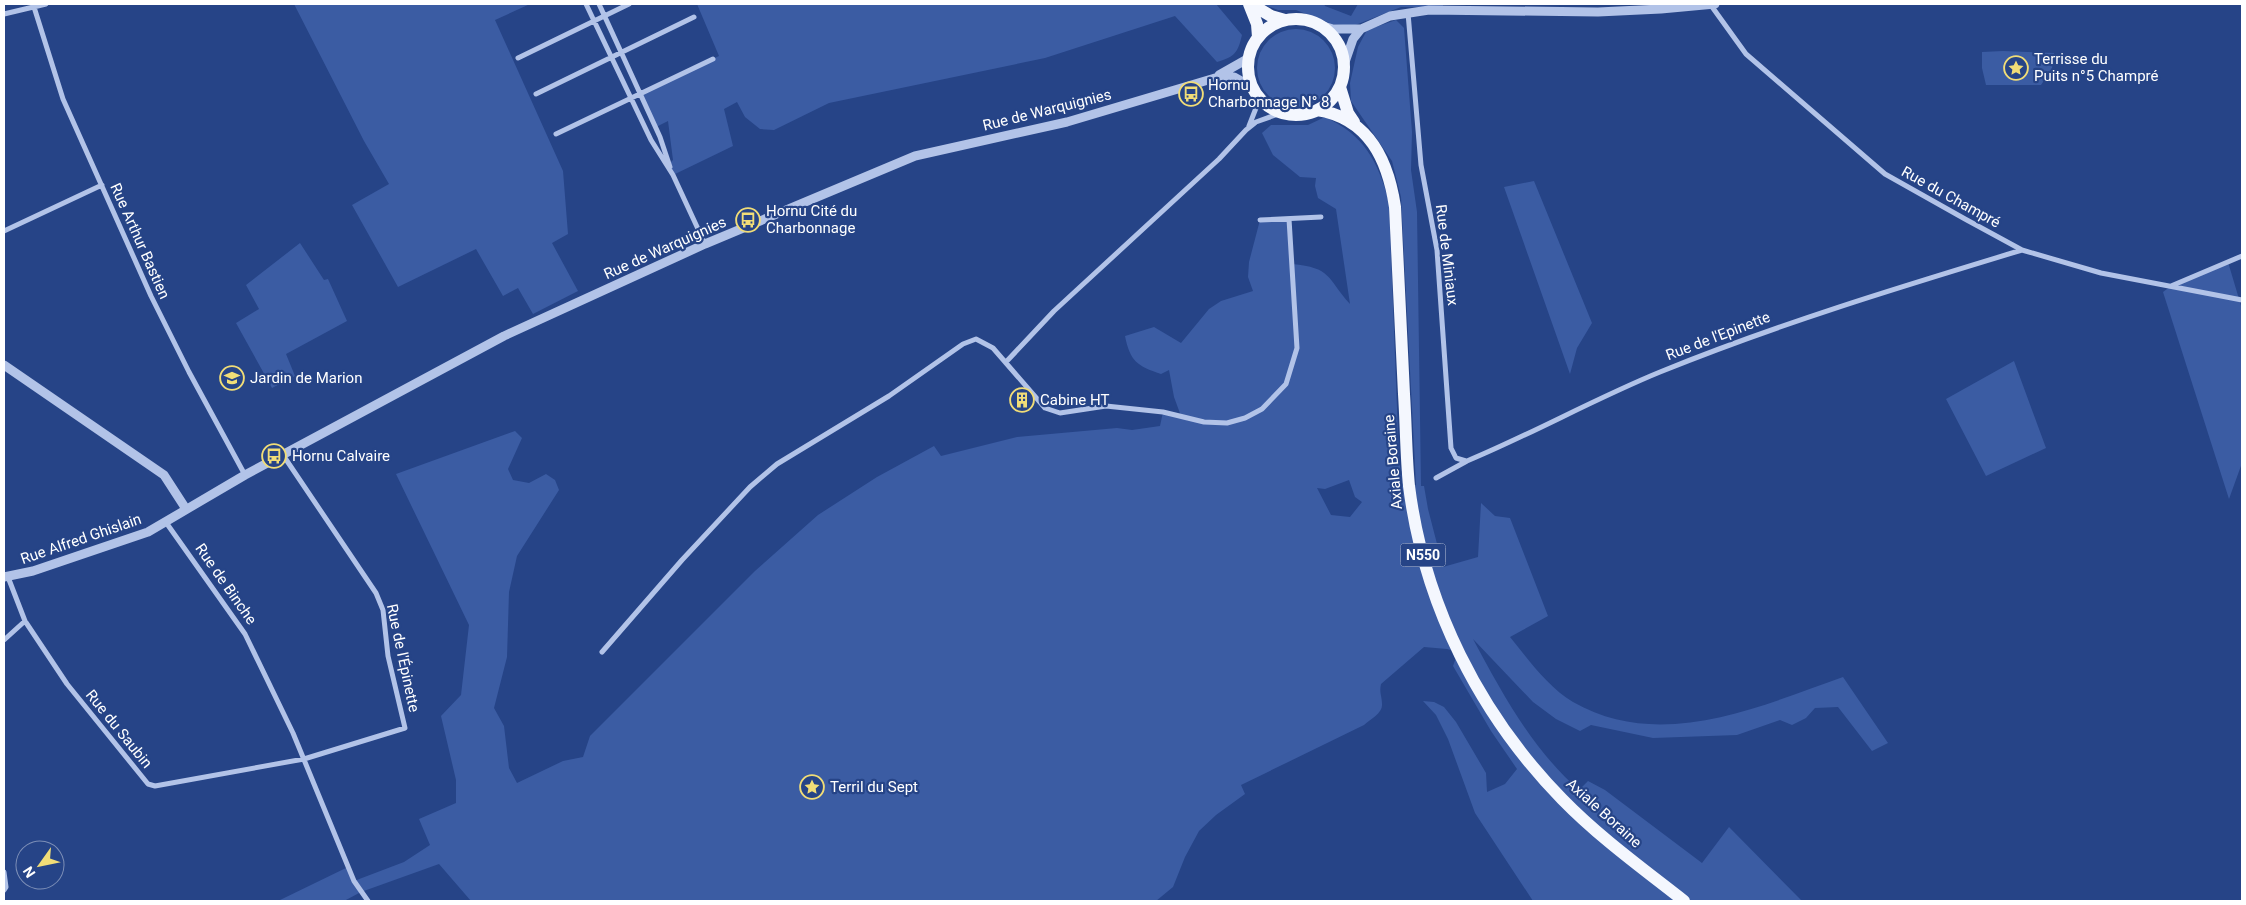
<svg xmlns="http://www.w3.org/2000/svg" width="2246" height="905" font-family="Roboto,sans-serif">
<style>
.green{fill:#3b5ca3;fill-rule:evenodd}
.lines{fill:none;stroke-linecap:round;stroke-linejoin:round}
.minor{stroke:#b2c3e8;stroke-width:5}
.tertiary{stroke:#b2c3e8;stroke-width:9}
.primary{stroke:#f4f7fe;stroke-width:12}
.labels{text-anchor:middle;stroke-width:4.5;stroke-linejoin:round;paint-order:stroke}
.shield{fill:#264487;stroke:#bec7db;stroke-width:1}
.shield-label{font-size:14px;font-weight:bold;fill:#fff}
.poi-label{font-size:15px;fill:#fff;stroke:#264487;text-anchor:start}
.street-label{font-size:15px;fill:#fff;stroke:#264487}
</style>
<rect width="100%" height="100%" fill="#264487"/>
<!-- green -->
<path class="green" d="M294 4H530L495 20 563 171 568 234 552 243 578 291 533 314 518 288 503 296 476 249 398 287 352 205 389 184 364 141Z
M697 4H1216L1242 35C1238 52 1235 57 1217 62L1175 16 1045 58 829 103 774 130 760 129 745 117 737 102 724 109 733 146 673 175 669 164 673 160 668 121 656 127 640 94 719 56Z
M1262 4H1324L1325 6 1351 16 1358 4H1443V7H1401L1353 26 1332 24 1296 10H1278Z
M1396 20 1404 28 1412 132 1411 170 1417 212 1421 486H1424L1428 509 1443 567 1478 557 1481 503 1495 516 1510 518 1548 616 1510 637C1528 659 1548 687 1573 702 1660 752 1758 707 1843 677L1888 743 1872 751 1838 707 1815 708 1806 718 1792 725 1780 720 1737 735 1653 738 1591 725 1580 731 1556 719 1533 702 1473 639C1502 693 1532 749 1579 790L1588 781 1605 790 1702 863 1729 827 1802 901H1533L1475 813 1448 739 1436 715 1423 701 1434 702 1444 707 1456 722 1486 773 1487 792 1505 784 1517 769 1491 731 1453 666 1458 652 1447 649 1424 647 1381 684C1379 693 1382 696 1382 704 1383 713 1371 719 1364 725L1241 785 1245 794 1216 815 1199 831 1185 857 1173 887 1156 901H471L439 864 361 892 344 901H278L348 867 354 881 404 862 430 845 419 819 456 803V780L441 716 461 695 469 625 396 474 515 431 522 438 508 469 513 480 529 483 546 474 555 480 559 490 517 556 509 592 507 657 494 708 504 726 509 768 517 783 563 761 583 757 590 736 755 571 818 515 877 477 934 446 941 456 1017 437 1117 428 1132 430 1160 426 1163 412 1181 416 1174 397 1169 370 1161 374C1137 366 1130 361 1125 336L1154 327 1181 343 1209 309 1221 301 1253 291 1248 277 1249 262 1260 220 1289 219 1292 264C1332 268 1326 277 1350 304L1336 209 1318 198 1315 186 1316 178 1300 177 1273 155 1262 133 1271 125H1308L1325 117C1364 135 1378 161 1389 202L1399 459 1403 487 1409 484 1416 485 1401 197 1392 161 1351 101 1350 83 1358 47 1367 30ZM1349 480 1355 497 1362 502 1350 517 1331 515 1317 488 1325 489Z
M1257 68a39 39 0 1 1 78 0a39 39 0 1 1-78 0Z
M2003 51 2054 53 2052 68 2041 85H1986L1982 68V52Z
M1534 181 1592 323 1577 348 1570 374 1504 187Z
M300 243 324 280 328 279 347 321 286 354 295 376 272 388 236 323 259 309 246 285Z
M2228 262 2242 309V463L2229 499 2163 292 2171 286Z
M2014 361 2046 448 1986 476 1946 399Z"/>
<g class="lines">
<!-- minor -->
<path class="minor" d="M586 4 651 140 673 175 705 244
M599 4 660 137 670 167
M1710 4 1746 54 1885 174 1965 219 2022 250 2101 273 2242 300
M34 7 63 99 151 296 189 372 245 475
M1408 13 1421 165 1437 250 1451 448 1456 458 1466 461
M4 14 46 4
M518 58 629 4
M536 94 694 17
M1249 126 1256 108 1257 95
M556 134 713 59
M1260 220 1321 217
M4 231 102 185
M2171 286 2242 256
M1006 362 1054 311 1219 159 1246 130 1256 122 1281 113
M1436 478 1467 461C1532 434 1594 399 1660 372 1778 324 1900 287 2022 250
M165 521 245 634 293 733 354 881 368 901
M8 577 25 621 67 684 148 784 155 786 304 759 405 728 388 656 383 610 376 593 283 455
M4 640 25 621
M602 652 682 560 750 487 777 464 889 396 963 344 976 339 993 348 1045 408 1060 413 1106 406 1163 412 1204 422 1227 423 1245 418 1262 409 1286 384 1297 348 1289 219
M4 872 6 887 4 890"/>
<!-- tertiary -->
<path class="tertiary" d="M1320 25 1333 29H1361L1390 16 1429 10 1598 12 1661 9 1715 4
M1344 65 1353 39 1361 29
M1219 75 1249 58
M4 365 164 475 186 509
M4 577 33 571 148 532 245 475 504 336 705 244 915 156 1067 122 1215 78 1234 77 1252 87"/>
<!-- primary -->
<path class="primary" d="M1249 4 1257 24 1258 37
M1251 4 1271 16 1285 20
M1248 67a48 48 0 1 1 96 0a48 48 0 1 1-96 0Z
M1340 87 1348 113 1354 122
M1317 110C1369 118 1388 160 1395 207 1398 269 1401 332 1404 394 1406 424 1406 456 1409 486 1424 604 1479 714 1562 799 1599 837 1642 868 1684 901"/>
</g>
<!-- icons -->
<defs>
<g id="sight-ring" transform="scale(1.25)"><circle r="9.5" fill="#264487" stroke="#f1dd77" stroke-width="1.5"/><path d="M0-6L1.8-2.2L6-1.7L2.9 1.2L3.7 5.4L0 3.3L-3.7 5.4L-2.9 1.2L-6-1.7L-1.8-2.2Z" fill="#f1dd77"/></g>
<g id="bus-ring" transform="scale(1.25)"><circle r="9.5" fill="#264487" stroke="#f1dd77" stroke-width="1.5"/><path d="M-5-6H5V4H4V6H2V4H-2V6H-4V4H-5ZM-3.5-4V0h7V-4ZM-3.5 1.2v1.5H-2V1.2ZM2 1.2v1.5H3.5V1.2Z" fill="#f1dd77"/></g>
<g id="school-ring" transform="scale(1.25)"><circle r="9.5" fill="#264487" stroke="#f1dd77" stroke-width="1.5"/><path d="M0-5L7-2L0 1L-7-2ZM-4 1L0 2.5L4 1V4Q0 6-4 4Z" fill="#f1dd77"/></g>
<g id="building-ring" transform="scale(1.25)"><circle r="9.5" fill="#264487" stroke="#f1dd77" stroke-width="1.5"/><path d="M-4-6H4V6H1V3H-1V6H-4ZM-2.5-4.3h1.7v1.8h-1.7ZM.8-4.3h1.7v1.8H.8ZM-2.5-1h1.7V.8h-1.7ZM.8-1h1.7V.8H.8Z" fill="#f1dd77"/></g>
</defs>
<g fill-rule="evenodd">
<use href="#sight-ring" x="2016" y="68"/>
<use href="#bus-ring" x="1191" y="94"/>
<use href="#bus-ring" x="748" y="220"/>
<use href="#school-ring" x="232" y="378"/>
<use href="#building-ring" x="1022" y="400"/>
<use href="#bus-ring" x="274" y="456"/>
<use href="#sight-ring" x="812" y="787"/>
</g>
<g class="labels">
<!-- shield labels -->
<rect class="shield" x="1400.5" y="543.5" width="45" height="23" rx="4"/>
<g class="shield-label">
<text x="1423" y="560">N550</text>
</g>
<!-- poi labels -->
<g class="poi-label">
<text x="2034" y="64">Terrisse du<tspan x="2034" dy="17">Puits n°5 Champré</tspan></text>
<text x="1208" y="90">Hornu<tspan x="1208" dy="17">Charbonnage N° 8</tspan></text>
<text x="766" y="216">Hornu Cité du<tspan x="766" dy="17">Charbonnage</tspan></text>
<text x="250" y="383">Jardin de Marion</text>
<text x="1040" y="405">Cabine HT</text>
<text x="292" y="461">Hornu Calvaire</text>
<text x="830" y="792">Terril du Sept</text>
</g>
<!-- street labels -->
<g class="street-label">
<text transform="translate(1047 110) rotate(-14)" y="5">Rue de Warquignies</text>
<text transform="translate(1951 197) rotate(29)" y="5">Rue du Champré</text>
<text transform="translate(140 241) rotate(66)" y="5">Rue Arthur Bastien</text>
<text transform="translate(665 248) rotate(-24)" y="5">Rue de Warquignies</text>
<text transform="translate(1447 255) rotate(83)" y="5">Rue de Miniaux</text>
<text transform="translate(1718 336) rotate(-21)" y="5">Rue de l'Epinette</text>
<text transform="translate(1393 462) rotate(-95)" y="5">Axiale Boraine</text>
<text transform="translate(81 539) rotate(-19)" y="5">Rue Alfred Ghislain</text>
<text transform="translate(226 584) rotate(55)" y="5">Rue de Binche</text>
<text transform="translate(403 658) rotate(78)" y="5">Rue de l'Épinette</text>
<text transform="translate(119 729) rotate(51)" y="5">Rue du Saubin</text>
<text transform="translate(1604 813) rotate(42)" y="5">Axiale Boraine</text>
</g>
</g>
<!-- border -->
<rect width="2246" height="905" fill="none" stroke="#ffffff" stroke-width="10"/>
<!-- north arrow -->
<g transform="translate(40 865) rotate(237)"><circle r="24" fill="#264487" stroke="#7d8fb7"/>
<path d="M0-4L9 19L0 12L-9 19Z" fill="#f1dd77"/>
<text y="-8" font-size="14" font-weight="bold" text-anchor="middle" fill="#ffffff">N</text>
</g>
</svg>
